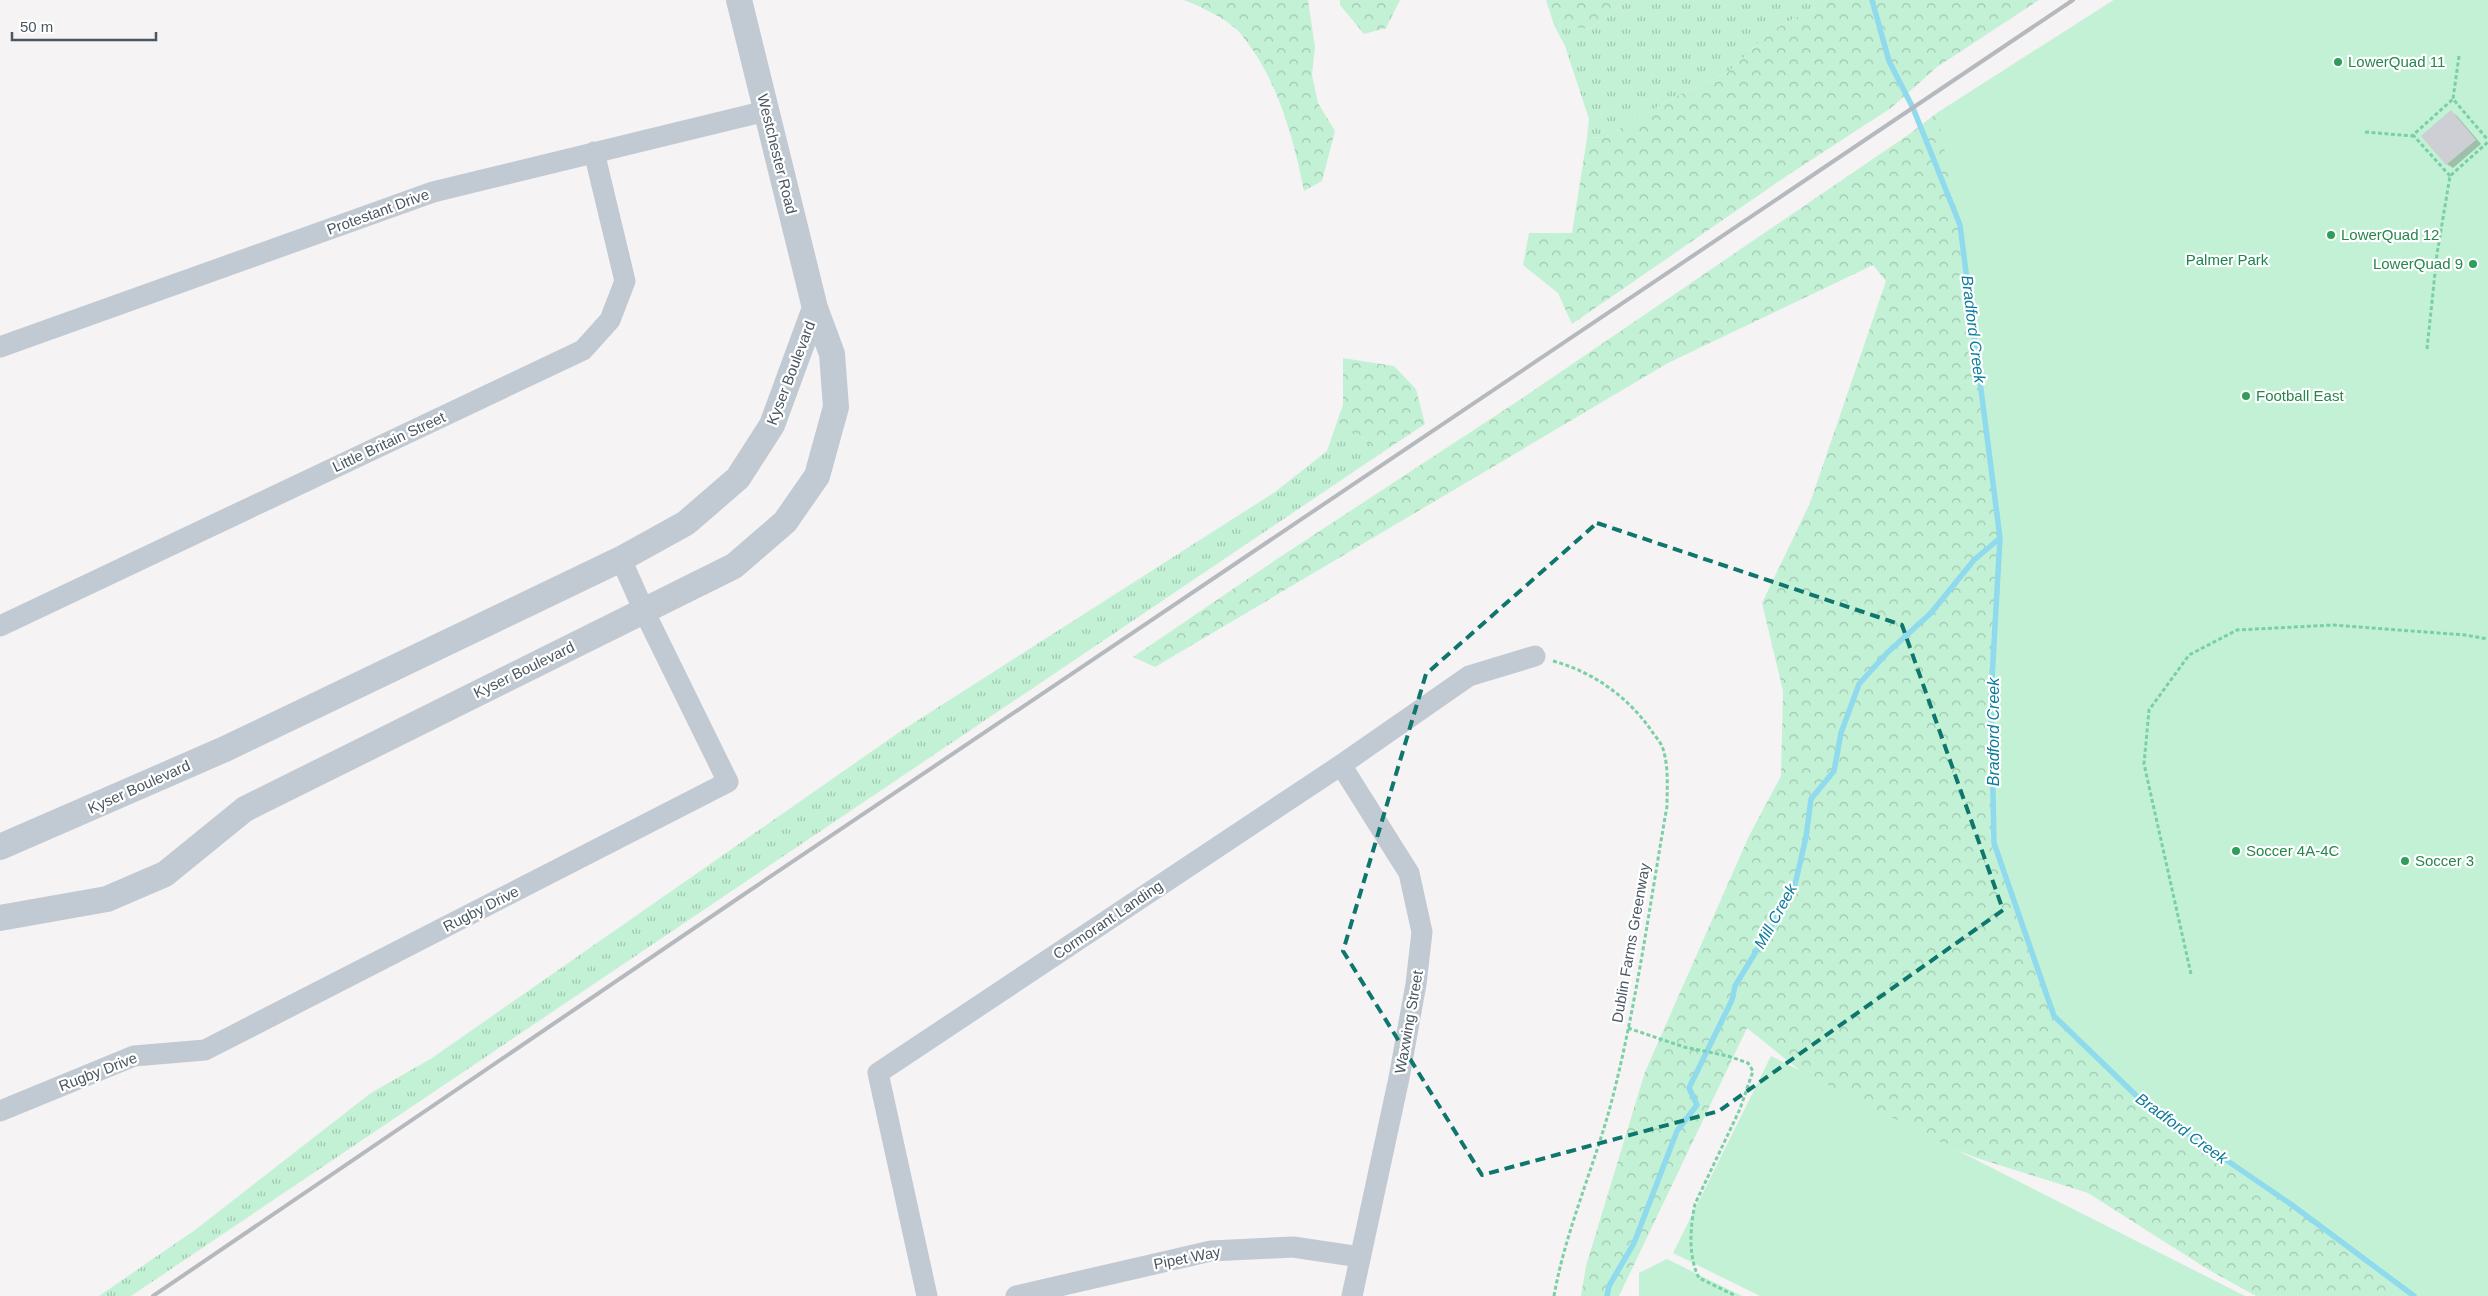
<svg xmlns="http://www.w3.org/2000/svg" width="2488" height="1296" font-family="Helvetica,sans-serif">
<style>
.grass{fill:url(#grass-tufts)}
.forest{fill:url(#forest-crowns)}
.park{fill:#c3f1d5}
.shadow{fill:#0003}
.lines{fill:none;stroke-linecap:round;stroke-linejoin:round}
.stream{stroke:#90daee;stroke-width:5.5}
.building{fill:#cdcfd5}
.path{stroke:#7ad0a6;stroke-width:3;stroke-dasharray:4 2.5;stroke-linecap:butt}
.minor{stroke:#c1cad2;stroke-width:21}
.tertiary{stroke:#c1cad2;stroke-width:26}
.rail{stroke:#b5b8bd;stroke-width:4}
.marked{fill:none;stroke:#0f766e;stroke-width:4;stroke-dasharray:10 6;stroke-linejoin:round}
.leisure-dot{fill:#2e9e5b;stroke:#fff;stroke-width:2}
.labels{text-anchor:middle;stroke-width:4.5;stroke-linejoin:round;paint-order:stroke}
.leisure-label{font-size:15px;fill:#27864d;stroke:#fff;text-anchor:start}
.street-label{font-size:15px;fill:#4a5661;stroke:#fff}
.park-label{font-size:15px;fill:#17864f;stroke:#fff}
.water-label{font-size:16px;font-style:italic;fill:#0c7c9b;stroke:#fff}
</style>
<defs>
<pattern id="grass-tufts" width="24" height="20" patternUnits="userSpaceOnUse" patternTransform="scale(1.25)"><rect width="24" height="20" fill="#c3f1d5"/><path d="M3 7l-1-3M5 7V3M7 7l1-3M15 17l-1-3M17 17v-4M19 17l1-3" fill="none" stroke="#a0c6b0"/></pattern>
<pattern id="forest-crowns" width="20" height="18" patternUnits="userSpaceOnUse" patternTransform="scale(1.25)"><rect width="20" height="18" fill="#c3f1d5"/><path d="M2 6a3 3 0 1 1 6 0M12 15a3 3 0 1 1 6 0" fill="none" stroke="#a0c6b0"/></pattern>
</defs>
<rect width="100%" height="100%" fill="#f5f3f3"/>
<!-- grass -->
<path class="grass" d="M1628 0H1828L1771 31 1728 72 1675 97 1605 137 1587 138 1589 119 1565 46 1554 25 1590 29Z
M1337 422 1361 436 1380 454 131 1296H99L195 1230 371 1093 432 1058 901 731 1275 492 1327 451Z"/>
<!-- forest -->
<path class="forest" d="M1184 0H1308L1315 47 1312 75 1318 103 1335 131 1322 181 1304 191C1293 136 1277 77 1240 33 1229 20 1200 6 1184 0Z
M1340 0H1400L1386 28 1364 34 1340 5Z
M1546 0H1628L1590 29 1554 25Z
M1828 0H2039L1937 67 1891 108 1788 175 1572 324 1558 293 1523 265 1529 233H1572L1587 138 1605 137 1675 97 1728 72 1771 31Z
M2114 0 2488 1296H2256L2209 1270 2088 1193 1977 1158 1844 1106 1747 1028 1619 1296H1581L1586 1266 1645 1072 1749 836 1781 776 1783 691 1762 603 1810 503 1886 281 1873 265 1668 363 1155 667 1133 657 1277 559 1521 399 1908 135 1937 113Z
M1343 358 1394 366 1416 389 1425 424 1380 454 1361 436 1337 422 1343 405Z"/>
<!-- park -->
<path class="park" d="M2114 0H2488V1296H2414L2292 1205 2146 1105 2054 1016 1994 843 1991 696 2000 538 1960 225 1937 113Z
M1771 1056 2245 1296H1760L1673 1253Z
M1667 1259 1742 1296H1639V1273Z"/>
<!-- shadow -->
<path class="shadow" d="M2451 112 2457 116 2481 144 2453 168 2447 164 2423 136Z"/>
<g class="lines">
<!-- stream -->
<path class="stream" d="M1872 0 1889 61 1913 108 1960 225 2000 538 1991 696 1994 843 2054 1016 2146 1105 2292 1205 2414 1296
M1607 1296 1609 1286 1634 1243 1677 1131 1697 1105 1689 1088 1732 1000 1735 986 1794 889 1806 837 1811 799 1834 771 1841 733 1859 684 1887 653 1931 613 1974 560 2000 538"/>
</g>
<!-- building -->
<path class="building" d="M2451 110 2476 140 2446 165 2421 136Z"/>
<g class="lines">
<!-- path -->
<path class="path" d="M2459 56 2453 99 2488 140
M2365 132 2413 136
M2450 176 2413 135 2453 99
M2427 349 2437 254 2450 176 2488 142
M1553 661C1593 672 1627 696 1651 730 1654 735 1659 740 1662 746 1669 765 1667 786 1667 806 1650 903 1637 1001 1613 1096 1596 1163 1566 1228 1554 1296
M2191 974 2144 764 2149 710 2189 655 2237 630 2333 625 2465 635 2488 639
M1628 1028 1684 1047 1728 1056 1748 1063 1753 1071 1740 1109 1695 1204C1690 1227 1688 1257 1699 1278L1736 1296"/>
<!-- minor -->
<path class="minor" d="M0 347 433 192 766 111
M0 626 583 350 610 320 625 281 594 152
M1341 765 1409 873 1422 932 1416 984 1399 1078 1352 1296
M0 1111 134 1056 205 1050 728 782 644 611 621 559
M927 1296 878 1073 1341 765 1469 676 1535 656
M1016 1296 1211 1251 1293 1247 1360 1257"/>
<!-- tertiary -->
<path class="tertiary" d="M0 847 225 749 621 559 686 523 738 478 772 425 815 308
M0 918 107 899 165 874 245 809 734 566 785 522 817 476 836 407 832 354 815 308 739 0"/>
<!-- rail -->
<path class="rail" d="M153 1296 743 895 2073 0"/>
</g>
<!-- marked area -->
<path class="marked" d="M1597 523 1902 625 2003 910 1719 1111 1482 1175 1343 951 1426 674Z"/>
<!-- markers -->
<g class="leisure-dot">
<circle cx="2338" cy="62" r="5"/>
<circle cx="2331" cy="235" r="5"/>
<circle cx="2473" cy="264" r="5"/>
<circle cx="2246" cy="396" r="5"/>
<circle cx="2236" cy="851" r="5"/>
<circle cx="2405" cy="861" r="5"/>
</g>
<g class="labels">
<!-- leisure labels -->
<g class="leisure-label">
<text x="2348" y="67">LowerQuad 11</text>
<text x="2341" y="240">LowerQuad 12</text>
<text x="2463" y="269" text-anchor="end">LowerQuad 9</text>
<text x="2256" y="401">Football East</text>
<text x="2246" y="856">Soccer 4A-4C</text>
<text x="2415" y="866">Soccer 3</text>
</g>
<!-- street labels -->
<g class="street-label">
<text transform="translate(777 154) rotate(76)" y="5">Westchester Road</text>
<text transform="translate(378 212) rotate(-20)" y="5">Protestant Drive</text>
<text transform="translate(791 373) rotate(-69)" y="5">Kyser Boulevard</text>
<text transform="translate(389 442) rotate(-25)" y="5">Little Britain Street</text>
<text transform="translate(524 670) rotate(-26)" y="5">Kyser Boulevard</text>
<text transform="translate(139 787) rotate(-24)" y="5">Kyser Boulevard</text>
<text transform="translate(481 909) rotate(-27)" y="5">Rugby Drive</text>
<text transform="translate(1108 920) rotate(-34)" y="5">Cormorant Landing</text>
<text transform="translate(1631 943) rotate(-80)" y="5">Dublin Farms Greenway</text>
<text transform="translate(1409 1022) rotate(-80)" y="5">Waxwing Street</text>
<text transform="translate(98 1072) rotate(-21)" y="5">Rugby Drive</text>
<text transform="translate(1187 1258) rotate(-11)" y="5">Pipet Way</text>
</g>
<!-- park labels -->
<g class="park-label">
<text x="2227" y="265">Palmer Park</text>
</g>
<!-- water labels -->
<g class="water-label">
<text transform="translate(1974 329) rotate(83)" y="6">Bradford Creek</text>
<text transform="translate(1993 732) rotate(-90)" y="6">Bradford Creek</text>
<text transform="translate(1775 916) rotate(-61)" y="6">Mill Creek</text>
<text transform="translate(2182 1128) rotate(36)" y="6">Bradford Creek</text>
</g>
</g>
<!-- scale -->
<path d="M12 32v8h144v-8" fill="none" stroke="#4a5661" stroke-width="2.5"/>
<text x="20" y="32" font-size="15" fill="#4a5661" stroke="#ffffff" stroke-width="4" paint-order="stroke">50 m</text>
</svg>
